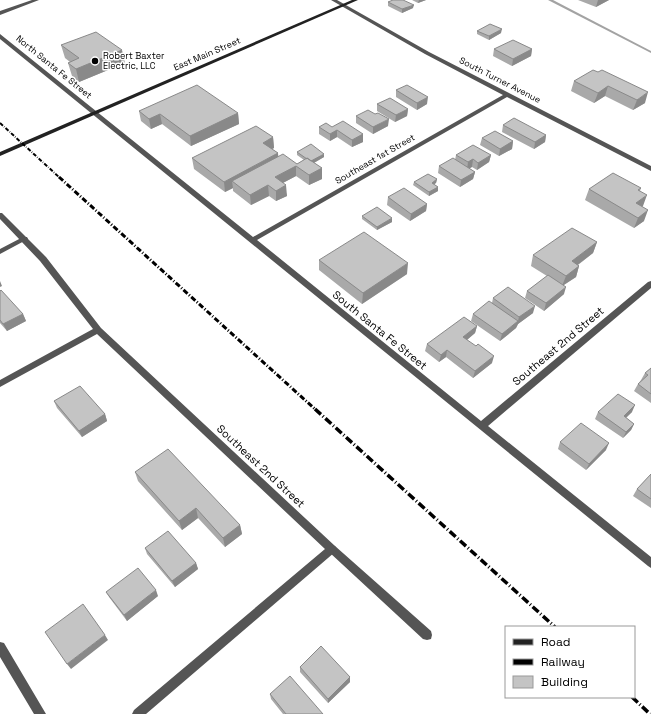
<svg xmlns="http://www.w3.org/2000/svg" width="651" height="714" font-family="'Space Grotesk',sans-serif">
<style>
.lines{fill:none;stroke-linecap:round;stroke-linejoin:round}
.stream{fill:#a3a3a3;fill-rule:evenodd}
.service{fill:#555;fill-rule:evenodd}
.minor{fill:#555;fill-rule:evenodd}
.secondary{fill:#222;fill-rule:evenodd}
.rail-far2{stroke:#000;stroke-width:2;stroke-dasharray:4 1.5 0.5 1.5;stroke-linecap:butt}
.rail-far1{stroke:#000;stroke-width:3;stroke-dasharray:5.5 2 1 2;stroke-linecap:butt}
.rail{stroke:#000;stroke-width:3.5;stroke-dasharray:8 2.5 1 2.5;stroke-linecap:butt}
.wall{fill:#a9a9a9}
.shaded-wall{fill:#898989}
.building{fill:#c4c4c4;stroke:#898989}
.poi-dot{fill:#000;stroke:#fff;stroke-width:1.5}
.labels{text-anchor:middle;stroke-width:3;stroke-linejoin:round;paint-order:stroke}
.far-street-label{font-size:9px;fill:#000;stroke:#fff}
.far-poi-label{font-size:9px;fill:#000;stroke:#fff;text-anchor:start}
.street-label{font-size:11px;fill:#000;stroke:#fff}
</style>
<rect width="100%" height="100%" fill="#fff"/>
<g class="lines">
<!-- stream -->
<path class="stream" d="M548 0H553L651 51V53Z"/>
<!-- service -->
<path class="service" d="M23 237H27L28 239 0 254V249Z
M332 545 335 546 431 631 432 635 431 639 427 640 423 639 329 552 327 549 329 546Z
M0 642 4 643 46 714H34L0 657Z"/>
<!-- minor -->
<path class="minor" d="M32 0H39L0 15V11Z
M331 0H337L429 52 651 166V171L649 170 507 97 257 240 481 421 648 282 651 281V288L488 426 651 557V568L648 566 0 39V34L253 237 503 95 425 54Z
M0 213H2L46 257 101 328 335 546 337 549 335 552 146 714H132L134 710 325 549 97 334 0 387V380L93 329 40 261 0 219Z"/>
<!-- secondary -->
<path class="secondary" d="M352 0H358L0 156V152Z"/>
<!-- rail-far2 -->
<path class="rail-far2" d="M0 123 60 178"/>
<!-- rail-far1 -->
<path class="rail-far1" d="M59 177 316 410"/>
<!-- rail -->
<path class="rail" d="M315 409 555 627
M632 697 650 714"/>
</g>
<!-- wall -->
<path class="wall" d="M412 0H426L418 3Z
M578 0H609L596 7Z
M388 2 413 8 402 13 388 6Z
M477 31 501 33 489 40 477 34Z
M61 45 125 63 79 82 72 76 68 63 70 62 65 58Z
M494 49H532L531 56 512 66 493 56Z
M598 72 645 103 633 110 605 96 594 103 571 91 574 81Z
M396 90 427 104 417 110 396 97Z
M377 104 408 109 407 116 395 122 377 111Z
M139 111 238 113 239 124 191 146 162 124 151 129 141 121Z
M356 116 388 126 373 134 356 123Z
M503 125 546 135 545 142 534 149 502 132Z
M319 127H332L363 134V142L352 147 337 137 330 141 319 134Z
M273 137 274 148 272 149 278 153V157L297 164 304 160 297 155V152L324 157 314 163 322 168V179L309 185 296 176 283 183 287 196 276 201 269 196 251 205 233 191V188L225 192 194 169 192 158Z
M482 138 513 141 512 149 499 156 480 145Z
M456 155H491L489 162 477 170 472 167 469 168 475 172 473 179 460 187 438 173 439 166 455 160Z
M437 179 436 183 434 184 438 187V191L429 196 413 185 414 182Z
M641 188 640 191 643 206 642 207 644 221 634 228 585 200 589 189Z
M388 197 427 204 426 211 410 221 387 205Z
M362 216 392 222 377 230 362 219Z
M597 242 593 253 578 265 579 266 576 277 564 285V294L544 311 525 298 527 291 547 276 531 266 533 255Z
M319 260 407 274 362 304 319 270Z
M0 291 23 314 26 321 7 331 0 323Z
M493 298 533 313 518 324 516 328 500 341 471 321 473 314 492 303Z
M477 326 475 333 467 340 492 363 473 378 446 357 439 362 425 351 427 344Z
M651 368V403L634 391 638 384 641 380 645 373Z
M54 401 105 414 107 421 82 437 57 408Z
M598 412H632L626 418 634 424 631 430 623 438 595 419Z
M560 442 606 450 586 470 558 449Z
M135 472 240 525 242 534 225 547 198 518 182 530 138 481Z
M651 474V508L633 496 637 489Z
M145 548 196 563 198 569 175 587 147 554Z
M106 592 158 596 127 621 109 597Z
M300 667 350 677V682L328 703 300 672Z
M270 694 323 714H283L271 699Z"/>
<!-- shaded-wall -->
<path class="shaded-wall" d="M419 0H426L418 3Z
M598 0H609L596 7Z
M414 5 413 8 402 13V9Z
M502 29 501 33 489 40V36Z
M532 49 531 56 512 66 513 59Z
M122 50 125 63 79 82 76 69Z
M608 86 605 96 594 103 598 93Z
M648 92 645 103 633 110 637 100Z
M428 97 427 104 417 110V103Z
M408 109 407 116 395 122 396 115Z
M238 113 239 124 191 146 190 136Z
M160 114 162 124 151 129 149 119Z
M389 119 388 126 373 134V127Z
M337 130V137L330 141V134Z
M363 134V142L352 147V140Z
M546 135 545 142 534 149 535 142Z
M273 137 274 148 264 153 263 143Z
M513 141 512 149 499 156 500 149Z
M278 153 279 164 232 181 233 188 225 192 224 182Z
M324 154V157L310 165V161Z
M491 155 489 162 477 170 478 163Z
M473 159 472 167 467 170 468 162Z
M296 166V176L275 187V177Z
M322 168V179L309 185V175Z
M475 172 473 179 460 187 461 180Z
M437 179 436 183 431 186 432 183Z
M268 185 269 196 251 205 250 195Z
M286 185 287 196 276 201V191Z
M438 187V191L429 196V192Z
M647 195 643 206 632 214 636 203Z
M427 204 426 211 410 221 411 214Z
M648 210 644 221 634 228 638 218Z
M392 218V222L377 230V227Z
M597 242 593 253 568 272 572 261Z
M408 263 407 274 362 304 363 293Z
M579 266 576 277 562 286 566 276Z
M0 281 2 286 0 287Z
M566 287 564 294 544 311 546 303Z
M535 306 533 313 518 324 516 328 500 341 502 334 518 321 519 317Z
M23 314 26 321 7 331 3 324Z
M477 326 475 333 462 344 463 337Z
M447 350 446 357 439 362 441 355Z
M494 356 492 363 473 378 475 371Z
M635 405 632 412 620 423 624 416Z
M105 414 107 421 82 437 79 431Z
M634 424 631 430 623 438 626 432Z
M609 443 606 450 586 470 589 464Z
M196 508 198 518 182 530 179 521Z
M240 525 242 534 225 547 223 538Z
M196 563 198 569 175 587 172 581Z
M156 590 158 596 127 621 124 615Z
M105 635 108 640 71 669 67 664Z
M350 677V682L328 703V699Z"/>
<!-- building -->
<path class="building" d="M393 0H403L414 5 402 9 388 2Z
M490 24 502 29 489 36 477 31Z
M96 32 122 50 76 69 68 63 79 58 61 45Z
M513 40 532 49 513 59 494 49Z
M593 70 598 72 602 70 648 92 637 100 608 86 598 93 574 81Z
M197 85 238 113 190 136 160 114 149 119 139 111Z
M407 85 428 97 417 103 396 90Z
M390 98 408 109 396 115 377 104Z
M368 110 375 114 378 113 389 119 373 127 356 116Z
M514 118 546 135 535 142 503 125Z
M343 121 363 134 352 140 337 130 330 134 319 127 326 123 332 127Z
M256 126 273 137 263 143 278 153 224 182 192 158Z
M495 131 513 141 500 149 482 138Z
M311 144 324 154 311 161 307 158V159L297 152Z
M473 145 491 155 478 163 473 159 468 162 456 155Z
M283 154 297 164 307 158 322 168 309 175 296 166 275 177 286 185 276 191 268 185 250 195 232 181Z
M453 158 475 172 461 180 439 166Z
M613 173 641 188 638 190 647 195 636 203 648 210 638 218 589 189Z
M428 174 437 179 432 183 438 187 429 192 414 182Z
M404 188 427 204 411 214 388 197Z
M377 207 392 218 377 227 362 216Z
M572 228 597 242 572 261 579 266 566 276 533 255Z
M364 232 408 263 363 293 319 260Z
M548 275 566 287 546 303 527 291Z
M508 287 535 306 519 317 493 298Z
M1 290 23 314 3 324 0 320V291Z
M489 301 518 321 502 334 473 314Z
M464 317 477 326 463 337 476 346 478 344 494 356 475 371 447 350 441 355 427 344Z
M651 368V394L638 384 648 375 645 373Z
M80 386 105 414 79 431 54 401Z
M618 394 635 405 624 416 634 424 626 432 598 412Z
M581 423 609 443 589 464 560 442Z
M168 449 240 525 223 538 196 508 179 521 135 472Z
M651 474V499L637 489Z
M168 531 196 563 172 581 145 548Z
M138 568 156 590 124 615 106 592Z
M83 604 105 635 67 664 45 632Z
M321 646 350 677 328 699 300 667Z
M290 676 323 714H286L270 694Z"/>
<!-- markers -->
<circle class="poi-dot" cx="95" cy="61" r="4"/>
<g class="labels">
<!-- far-street labels -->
<g class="far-street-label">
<text transform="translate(207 54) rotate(-23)" y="3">East Main Street</text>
<text transform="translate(54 67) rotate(39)" y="3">North Santa Fe Street</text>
<text transform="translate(500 80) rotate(27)" y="3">South Turner Avenue</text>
<text transform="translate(375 159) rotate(-30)" y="3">Southeast 1st Street</text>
</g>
<!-- far-poi labels -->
<g class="far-poi-label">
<text x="103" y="59">Robert Baxter<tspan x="103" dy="10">Electric, LLC</tspan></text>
</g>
<!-- street labels -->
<g class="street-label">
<text transform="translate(380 330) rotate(39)" y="4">South Santa Fe Street</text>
<text transform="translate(558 346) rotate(-40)" y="4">Southeast 2nd Street</text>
<text transform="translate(261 466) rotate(43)" y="4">Southeast 2nd Street</text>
</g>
</g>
<!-- legend -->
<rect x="505" y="626" width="130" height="72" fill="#ffffff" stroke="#999999"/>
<rect x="513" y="639" width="20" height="6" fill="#222222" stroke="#999999"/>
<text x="541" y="646" font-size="12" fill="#000000">Road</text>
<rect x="513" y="659" width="20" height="6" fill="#000000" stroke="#999999"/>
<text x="541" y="666" font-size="12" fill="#000000">Railway</text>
<rect x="513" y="676" width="20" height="12" fill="#c4c4c4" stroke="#999999"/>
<text x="541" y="686" font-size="12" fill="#000000">Building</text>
</svg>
